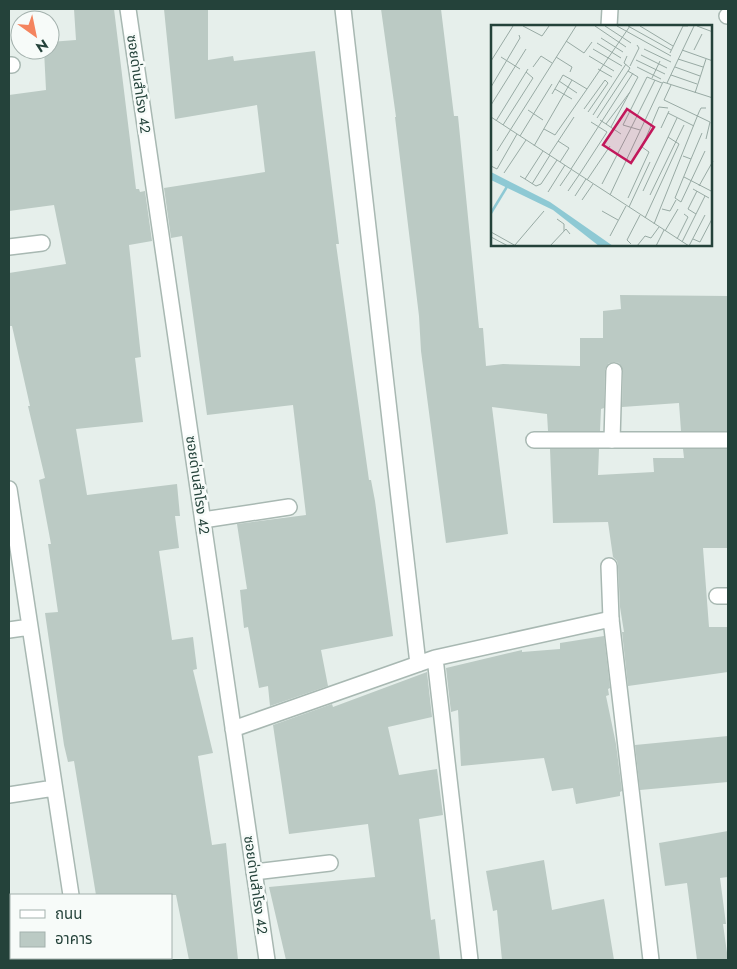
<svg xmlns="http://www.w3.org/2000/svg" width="737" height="969" font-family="Jost,'Noto Sans Thai',sans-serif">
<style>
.building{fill:#bbcac4}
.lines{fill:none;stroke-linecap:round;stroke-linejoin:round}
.lane-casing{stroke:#a8b8b2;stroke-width:18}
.street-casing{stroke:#a8b8b2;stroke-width:18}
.lane{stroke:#fff;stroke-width:15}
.street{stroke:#fff;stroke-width:15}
.labels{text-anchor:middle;stroke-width:5;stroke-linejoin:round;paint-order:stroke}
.street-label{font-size:14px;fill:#24423a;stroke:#f7fbf9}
.inset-river{fill:none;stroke:#8ec9d4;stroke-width:2.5}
.inset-road{fill:none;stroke:#98aaa4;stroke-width:1}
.view{fill:#c2185b;fill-opacity:0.15;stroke:#c2185b;stroke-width:2.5}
.inset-edge{fill:none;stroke:#24423a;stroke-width:2.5}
</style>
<rect width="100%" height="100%" fill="#e6efeb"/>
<!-- building -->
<path class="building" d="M74 9H114L136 189H139L140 192 145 191 152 241 129 245 141 357 135 358 143 422 76 429 87 495 177 484 180 516H175L179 548 159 551 172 640 193 637 197 669 193 670 213 753 198 756 212 845 226 843 238 960H189L176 895H96L74 761 68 762 64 745 45 613 58 612 48 544H51L39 480 45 478 28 406H30L12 326H9V273L66 264 54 205 9 211V95L46 90 44 50H50V42L76 40Z
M164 9H208V60L233 56 234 61 315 51 339 244H336L369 480H371L375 501 393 636 321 650 328 686 270 706 268 686 259 688 248 627 244 628 240 590 247 589 237 524 306 515 293 405 207 415 182 236 171 238 164 188 265 172 257 105 175 119Z
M381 9H441L454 116H458L479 328H483L486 366 503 364 580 366V338H603V311L621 309 620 295 728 296V431H681L679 403 622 407 623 371 619 363 615 362 609 363 605 370 604 408 601 409 600 431H548L547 414 492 407 508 534 446 543 421 351 419 316 395 117H396Z
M550 449H599L598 475 654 472 653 458H684L683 449H728V548H703L709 627H728V672L628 686 622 632H624L620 607 618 566 617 561 613 557 608 522 553 523Z
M604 636 610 688 608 689 609 695 606 696 616 744 622 791 620 792V796L576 804 573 788 552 791 544 758 461 766 458 710 451 712 446 668 522 650V652L560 649V643Z
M427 672 432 717 388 727 399 775 437 769 443 815 419 819 431 920 435 919 440 960H286L269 887 375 877 368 824 289 834 273 725 332 704 333 707Z
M728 736V782L640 790 635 745Z
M728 831V877L720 878 726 924H723L728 960H697L687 883 665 886 659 843Z
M544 860 552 910 604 899 614 960H502L497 910 493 911 486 871Z"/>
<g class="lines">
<!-- lane casing -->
<g class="lane-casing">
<path id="lane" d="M727 16H728
M612 440 614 371
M203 520 289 507
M609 566 611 619
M717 596H728
M254 872 330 863"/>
</g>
<!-- street casing -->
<g class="street-casing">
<path id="street" d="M128 9 267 960
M343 9 418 664
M609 26 610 9
M9 65H12
M9 247 42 243
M534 440H728
M9 489 71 895
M9 630 30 627
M435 658 470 960
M233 729 435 658 611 619 651 960
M9 795 54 788
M9 957H11
M81 958V960"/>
</g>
<!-- lane -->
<use href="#lane" class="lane"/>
<!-- street -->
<use href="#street" class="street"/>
</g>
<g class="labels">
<!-- street labels -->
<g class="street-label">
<text transform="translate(139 84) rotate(82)" y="5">ซอยด่านสำโรง 42</text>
<text transform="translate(198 485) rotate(82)" y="5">ซอยด่านสำโรง 42</text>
<text transform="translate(256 885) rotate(82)" y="5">ซอยด่านสำโรง 42</text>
</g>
</g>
<!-- overview -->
<g transform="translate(491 25)">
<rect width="221" height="221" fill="#e6efeb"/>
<path d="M0 147 59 177 122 221H108L62 185 0 155Z" fill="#8ec9d4"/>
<path class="inset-river" d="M0 188 17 160"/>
<path class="inset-road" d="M32 1 51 11 58 1M104 1 135 22M114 1 140 18M126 1 180 31M137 1 180 25M149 1 182 21M206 1 222 7M110 13 132 27M75 16 93 28 101 17M106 18 130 33M102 24 131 41M153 24 180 37M191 25 222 36M203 25 211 9M179 28 192 1H197M150 30 176 43M98 31 123 46M10 32 29 44M65 32 81 42 79 47M187 34 212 42M145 35 174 49M0 36 22 1M139 41 148 23 146 20M42 42 50 31 61 38M146 42 170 54M184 42 209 51M107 44 121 52M180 50 206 59M161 53 169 36M68 56 86 68M176 58 203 1M180 60 173 75 219 97 215 114M0 62 29 13 28 10M64 64 81 74M204 68 215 34M61 69 72 50 81 55M0 80 35 24M93 84 114 55 117 58 97 87M37 85 52 95M177 88 203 101M102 90 135 39M0 92 198 221M106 93 139 43 133 38 136 31M109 95 130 109M5 96 37 44M111 96 142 48M115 99 139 67M12 100 42 53 35 47M120 102 147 52 137 46M140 103 164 55M170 103 178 86M53 104 64 110 96 64M149 105 132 100 156 52 171 58M29 111 61 59M67 116 78 123 69 137M43 121 81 55 96 64 139 1M151 122 168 82 177 83M6 126 85 1M58 130 83 92M192 131 200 134 184 173 190 177 214 126M200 134 211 108M0 141 6 144 26 109M80 144 111 96M13 148 35 115M88 150 116 107 100 97M29 151 34 154 52 126M193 152 222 167M34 154 45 161 50 159 66 135M96 155 119 121M41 159 59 130M111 159 140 103M69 161 80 145M208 161 222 136M202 164 218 173M77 166 88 150M152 166 186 93M57 167 74 140M119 170 172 57 222 73M159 170 193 100M84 171 95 154M137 173 158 127 151 122 149 125M91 175 102 159M138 182 159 137M171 184 179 186 185 175M111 186 127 195M205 189 197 184 206 166M154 193 188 119 177 112M66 194 73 199V206M163 199 208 87 210 83H215M174 206 187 184M0 207 25 221M119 211 135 181M0 212 17 221M186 214 197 192 193 189M202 214 209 217 221 194M191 217 214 171M140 219 136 215 149 190M24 220 53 186M59 221 75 204 79 209M146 221 154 211 160 213 168 202M165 221 173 205M198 221 214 190"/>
<path class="view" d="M136 84 163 102 140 138 112 120Z"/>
<rect width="221" height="221" class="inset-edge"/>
</g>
<!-- border -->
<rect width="737" height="969" fill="none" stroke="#24423a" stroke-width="20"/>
<!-- legend -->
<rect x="10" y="894" width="162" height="65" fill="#f7fbf9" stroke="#a3b1ad"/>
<rect x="20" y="910" width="25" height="8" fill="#ffffff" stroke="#a3b1ad"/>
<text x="55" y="919" font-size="15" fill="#24423a">ถนน</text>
<rect x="20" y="932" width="25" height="15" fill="#bbcac4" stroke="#a3b1ad"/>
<text x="55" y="944" font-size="15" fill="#24423a">อาคาร</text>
<!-- north arrow -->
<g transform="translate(35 35) rotate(147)"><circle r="24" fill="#f7fbf9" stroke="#a3b1ad"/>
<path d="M0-4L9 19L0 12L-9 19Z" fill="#f4845f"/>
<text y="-8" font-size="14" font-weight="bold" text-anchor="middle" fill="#24423a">N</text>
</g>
</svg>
